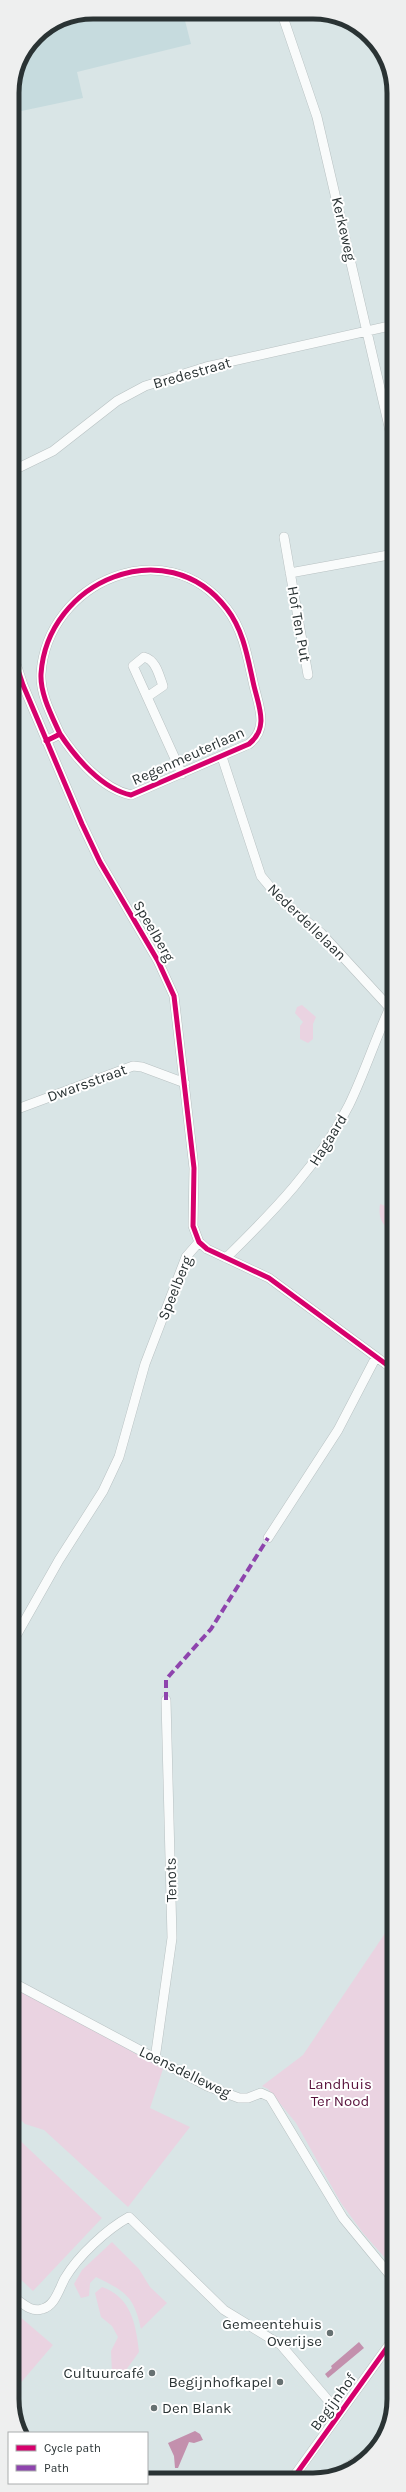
<svg xmlns="http://www.w3.org/2000/svg" width="406" height="2492" font-family="Karla,sans-serif">
<style>
.built{fill:#c6dbde}
.green{fill:#ead3e1}
.water{fill:#c390ad}
.lines{fill:none;stroke-linecap:round;stroke-linejoin:round}
.street-casing{stroke:#b8c1c2;stroke-width:10}
.secondary-casing{stroke:#b8c1c2;stroke-width:14}
.street{stroke:#f9fbfb;stroke-width:9}
.secondary{stroke:#f9fbfb;stroke-width:13}
.quiet{stroke:#8e44ad;stroke-width:4;stroke-dasharray:8 4;stroke-linecap:butt}
.cycleway-casing{stroke:#fff;stroke-width:8}
.cycleway{stroke:#d6006c;stroke-width:5}
.poi-dot{fill:#677172;stroke:#fff;stroke-width:1.5}
.labels{text-anchor:middle;stroke-width:4;stroke-linejoin:round;paint-order:stroke}
.street-label{font-size:15px;fill:#2a3334;stroke:#fff}
.park-label{font-size:15px;fill:#59123c;stroke:#fff}
.poi-label{font-size:15px;fill:#2a3334;stroke:#fff;text-anchor:end}
.rim{fill:none;stroke:#2a3334;stroke-width:5}
</style>
<rect width="100%" height="100%" fill="#d9e5e6"/>
<!-- built -->
<path class="built" d="M93 12 183 13 191 44 77 72 83 98 12 113V88L18 62 36 35 62 18Z"/>
<!-- green -->
<path class="green" d="M302 1005 316 1017 313 1024V1039L308 1043 300 1039V1026L303 1022 295 1013 297 1007Z
M380 1204 394 1209V1233C382 1226 378 1218 380 1204Z
M394 1920V2268L363 2233 341 2203 296 2123 268 2089 262 2086 303 2055Z
M12 1984 163 2069 150 2108 190 2127 128 2207 44 2130 25 2124 12 2111Z
M12 2133 102 2218 33 2291 12 2271Z
M112 2242 139 2269 150 2287 167 2303 141 2329C134 2296 125 2291 96 2277L90 2283 89 2296 81 2298 74 2284 82 2270Z
M102 2287C131 2297 136 2324 139 2352L126 2370 112 2374 111 2351 118 2337 112 2326 101 2317 95 2293Z
M12 2310 53 2345 12 2393Z"/>
<!-- water -->
<path class="water" d="M359 2342 364 2348 328 2378 325 2374 332 2368 331 2366Z
M195 2431 200 2434 203 2440 194 2443 189 2442 178 2468H175L174 2456 168 2443Z"/>
<g class="lines">
<!-- street casing -->
<g class="street-casing">
<path id="street" d="M282 14 317 117 394 448
M12 471 53 451 117 401 145 386 206 367 394 325
M284 537 308 675
M290 573 394 554
M12 652 23 685 82 824 100 862 158 961 174 996 194 1168 193 1226 199 1242 207 1249 269 1278 394 1370
M147 697 163 686C159 675 156 660 144 657L133 666 182 774
M46 741 60 734C76 758 102 789 131 795L249 744C269 728 259 707 254 686 248 660 244 631 227 609 167 530 47 581 41 674 40 694 52 716 60 734
M222 757 261 876 281 900 321 933 389 1007
M12 1111 133 1066 142 1067 185 1083
M226 1258C273 1212 319 1165 349 1105 366 1070 377 1033 394 999
M268 1538 338 1430 376 1357
M12 1643 59 1560 103 1491 119 1457 145 1364 186 1257 199 1242
M12 1982 207 2086 239 2098H248L261 2093 270 2097 343 2218 394 2280
M155 2059 172 1938 166 1700
M12 2296C21 2302 31 2313 42 2309 55 2306 59 2289 65 2278 78 2256 107 2229 129 2217L224 2310 281 2345 339 2413
M292 2479 394 2338"/>
</g>
<!-- secondary casing -->
<g class="secondary-casing">
<path id="secondary" d="M338 2475 370 2455"/>
</g>
<!-- street -->
<use href="#street" class="street"/>
<!-- secondary -->
<use href="#secondary" class="secondary"/>
<!-- quiet -->
<path class="quiet" d="M166 1700V1680L169 1676 211 1629 268 1538"/>
<!-- cycleway casing -->
<g class="cycleway-casing">
<path id="cycleway" d="M12 652 23 685 82 824 100 862 158 961 174 996 194 1168 193 1226 199 1242 207 1249 269 1278 394 1370
M46 741 60 734C76 758 102 789 131 795L249 744C269 728 259 707 254 686 248 660 244 631 227 609 167 530 47 581 41 674 40 694 52 716 60 734
M292 2480 394 2338"/>
</g>
<!-- cycleway -->
<use href="#cycleway" class="cycleway"/>
</g>
<!-- markers -->
<g class="poi-dot">
<circle cx="330" cy="2333" r="4"/>
<circle cx="152" cy="2373" r="4"/>
<circle cx="280" cy="2382" r="4"/>
<circle cx="154" cy="2408" r="4"/>
</g>
<g class="labels">
<!-- street labels -->
<g class="street-label">
<text transform="translate(344 229) rotate(77)" y="5">Kerkeweg</text>
<text transform="translate(192 373) rotate(-16)" y="5">Bredestraat</text>
<text transform="translate(299 624) rotate(80)" y="5">Hof Ten Put</text>
<text transform="translate(188 756) rotate(-24)" y="5">Regenmeuterlaan</text>
<text transform="translate(307 922) rotate(44)" y="5">Nederdellelaan</text>
<text transform="translate(154 931) rotate(60)" y="5">Speelberg</text>
<text transform="translate(87 1083) rotate(-20)" y="5">Dwarsstraat</text>
<text transform="translate(328 1140) rotate(-58)" y="5">Hagaard</text>
<text transform="translate(175 1288) rotate(-68)" y="5">Speelberg</text>
<text transform="translate(171 1880) rotate(-91)" y="5">Tenots</text>
<text transform="translate(185 2072) rotate(26)" y="5">Loensdelleweg</text>
<text transform="translate(333 2402) rotate(-54)" y="5">Begijnhof</text>
</g>
<!-- park labels -->
<g class="park-label">
<text x="340" y="2089">Landhuis<tspan x="340" dy="17">Ter Nood</tspan></text>
</g>
<!-- poi labels -->
<g class="poi-label">
<text x="322" y="2329">Gemeentehuis<tspan x="322" dy="17">Overijse</tspan></text>
<text x="144" y="2378">Cultuurcafé</text>
<text x="272" y="2387">Begijnhofkapel</text>
<text x="162" y="2413" text-anchor="start">Den Blank</text>
</g>
</g>
<!-- crop -->
<path d="M0 0H406V2492H0ZM93 19H313A74 74 0 0 1 387 93V2399A74 74 0 0 1 313 2473H93A74 74 0 0 1 19 2399V93A74 74 0 0 1 93 19Z" fill="#eeefef" fill-rule="evenodd"/>
<path class="rim" d="M93 19H313A74 74 0 0 1 387 93V2399A74 74 0 0 1 313 2473H93A74 74 0 0 1 19 2399V93A74 74 0 0 1 93 19Z"/>
<!-- legend -->
<rect x="8" y="2432" width="140" height="52" fill="#ffffff" stroke="#aaadae"/>
<rect x="16" y="2445" width="20" height="6" fill="#d6006c" stroke="#aaadae"/>
<text x="44" y="2452" font-size="12" fill="#2a3334">Cycle path</text>
<rect x="16" y="2465" width="20" height="6" fill="#8e44ad" stroke="#aaadae"/>
<text x="44" y="2472" font-size="12" fill="#2a3334">Path</text>
</svg>
